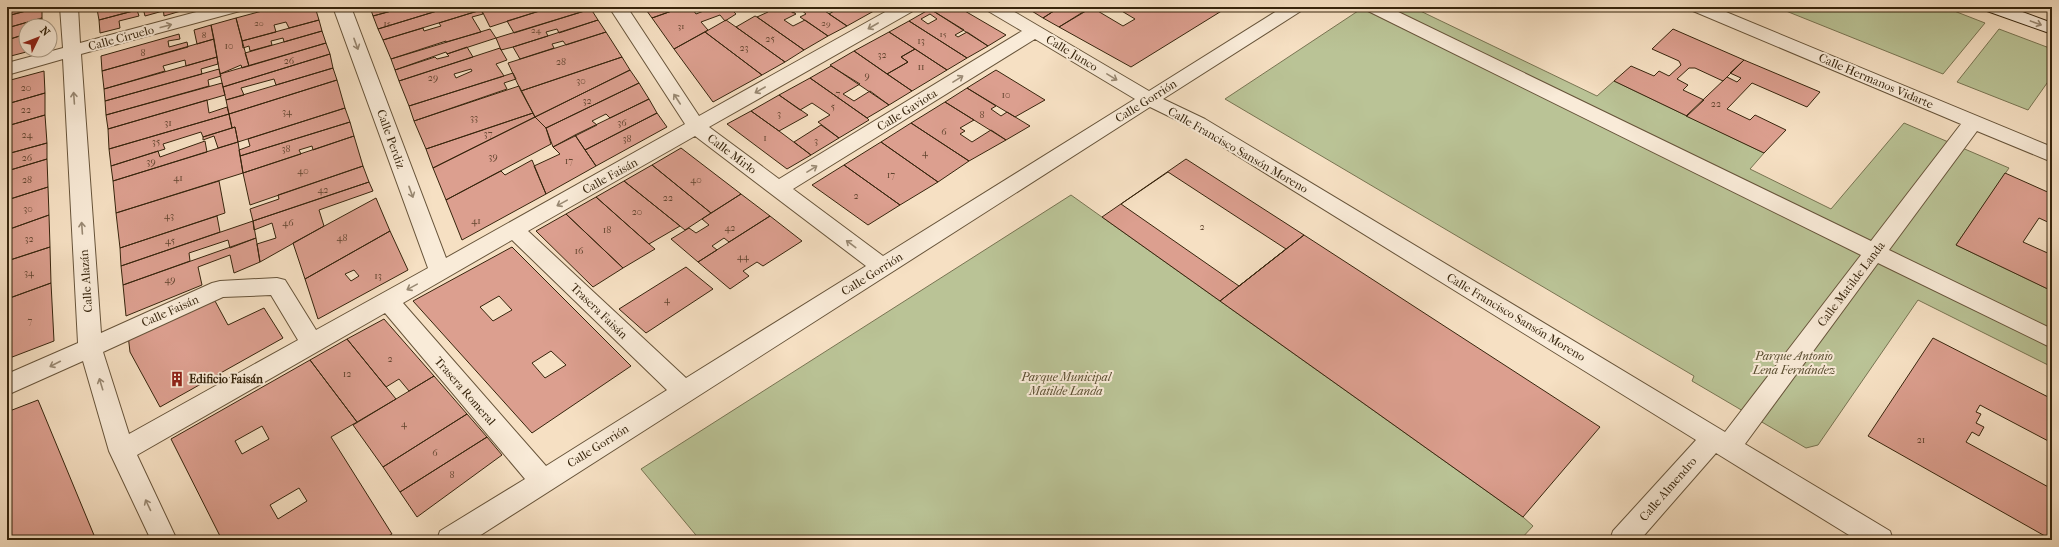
<svg xmlns="http://www.w3.org/2000/svg" width="2059" height="547" font-family="'IM FELL French Canon',serif">
<style>
.green{fill:#bac396;stroke:#787452}
.building{fill:#dc9f8f;stroke:#37250d;fill-rule:evenodd}
.lines{fill:none;stroke-linecap:round;stroke-linejoin:round}
.street-casing{stroke:#67543a;stroke-width:2}
.secondary-casing{stroke:#37250d;stroke-width:2}
.street{fill:#f9ebd8;fill-rule:evenodd}
.secondary{fill:#f9ebd8;fill-rule:evenodd}
.oneway{stroke:#988872}
.labels{text-anchor:middle;stroke-width:4;stroke-linejoin:round;paint-order:stroke}
.far-number-label{font-size:9px;fill:#60442e}
.number-label{font-size:10px;fill:#60442e}
.street-label{font-size:12px;fill:#37250d;stroke:#f9ebd8}
.park-label{font-size:12px;font-style:italic;fill:#584c2f;stroke:#f9ebd8}
.poi-label{font-size:12px;font-weight:bold;fill:#37250d;stroke:#f9ebd8;text-anchor:start}
</style>
<rect width="100%" height="100%" fill="#f6e0c3"/>
<filter id="stains"><feTurbulence type="fractalNoise" baseFrequency=".005" numOctaves="4"/><feColorMatrix values="0 0 0 0 .2 0 0 0 0 .09 0 0 0 0 .02 0 0 0 .5 -.17"/></filter>
<radialGradient id="worn" r=".72"><stop offset=".6" stop-color="#630" stop-opacity="0"/><stop offset="1" stop-color="#630" stop-opacity=".3"/></radialGradient>
<!-- green -->
<path class="green" d="M1364 7H1412L1597 96 1614 81 1764 153 1750 169 1831 209 1904 123 2009 168 1956 245 2052 291V367L1918 300 1818 445 1806 448 1692 381 1694 376 1225 99Z
M1776 7H1944L1985 23 1943 74Z
M1999 29 2052 49V76L2028 110 1957 82Z
M1071 195 1523 517 1533 526 1520 540H700L641 469Z"/>
<!-- building -->
<path class="building" d="M7 7H40L7 16Z
M42 7V18L7 28V16Z
M105 7H148L99 20 97 9Z
M148 7H163V11L145 16 143 8Z
M163 7H191V8L164 16Z
M277 7H315L319 20 289 28 286 22 274 25 276 32 242 41 236 18Z
M370 7H406L373 16Z
M406 7H450L378 29 373 16Z
M450 7H480L481 10 383 40 378 29Z
M480 7H540L542 10 490 27Z
M553 7H590L591 9 514 33 507 21Z
M644 7H683L652 18Z
M683 7H691L696 14 706 10 702 7H729L736 14 725 21 720 15 701 22 708 30 674 49 652 18Z
M762 7H785L796 14 784 20 793 26 805 20 828 36 804 50 757 17 768 12Z
M785 7H819L847 26 828 36 800 17 806 14 800 9 793 13Z
M841 7H881L847 26 829 14Z
M934 7H958L1006 35 988 46 930 9Z
M1028 7H1060L1043 18 1027 8Z
M1060 7H1079L1086 11 1059 27 1043 18Z
M1091 7 1123 26 1135 19 1115 7H1155L1160 10 1164 7H1228L1131 67 1059 27Z
M591 9 598 20 559 33 557 29 546 32 548 36 513 47 501 50 496 38Z
M930 9 964 30 955 35 958 37 967 32 988 46 967 58 909 21ZM930 14 937 19 928 24 921 19Z
M137 10 139 16 119 21 120 28 100 33 99 20Z
M481 10 483 14 472 17 481 32 446 42V41L391 59 383 40 423 28 424 31 441 26 439 23Z
M755 16 757 17 804 50 785 62 736 27Z
M42 18 43 26H26V34L7 40V28Z
M236 18 249 66 242 68 241 65 220 74 211 25Z
M319 20 322 31 284 42 283 38 271 41 272 45 250 51 249 46 243 48 242 41Z
M598 20 606 32 566 45 563 41 552 44 554 48 520 59 513 47Z
M726 20 736 27 785 62 762 75 705 32Z
M909 21 967 58 947 70 889 32Z
M211 25 214 39 197 44 194 30Z
M490 29 496 38 447 54 446 52 395 70 391 59Z
M1673 29 1744 60 1723 81 1695 68H1689L1677 79 1688 85 1683 90 1704 100 1687 116 1614 81 1631 66 1654 76 1659 71 1669 76 1681 65 1679 61 1652 49Z
M322 31 326 43 249 66 245 53Z
M606 32 622 57 521 91 508 63Z
M705 32 762 75 713 102 674 49Z
M889 32 915 49 901 57 908 62 887 74 854 51Z
M26 34V50H34L7 57V40Z
M179 34 180 39 168 41 169 47 187 42 188 47 102 71 101 56Z
M214 39 217 57 186 66 185 60 163 66 165 71 104 89 102 71Z
M326 43 330 54 223 87 220 74Z
M467 47 473 57 399 81 395 70 435 57 437 59 449 56 447 54Z
M500 48 507 60 496 64 504 76 409 106 399 81ZM471 69 472 71 456 78 454 74Z
M915 49 947 70 912 91 887 74 908 62 901 57Z
M854 51 912 91 889 105 830 65Z
M330 54 333 68 276 85 274 79 241 88 244 95 226 100 223 87Z
M217 57 218 64 201 69 202 74 105 101 104 89Z
M622 57 630 70 535 117 521 91Z
M1744 60 1820 92 1807 107 1752 83 1727 109 1750 120 1755 115 1786 130 1764 153 1686 116 1727 77 1737 82 1741 78 1730 73Z
M831 66 860 84 843 94 854 101 870 91 889 105 867 118 810 78Z
M333 68 337 80 229 114 226 100Z
M219 69 221 76 208 80 209 86 106 115 105 101Z
M630 70 639 83 546 128 535 117Z
M996 70 1045 100 1015 117 967 88Z
M44 71 45 93 7 104V81Z
M513 73 516 79 504 83 507 89 414 121 409 106Z
M810 78 867 118 869 120 839 138 818 122 830 115 812 103 800 110 779 95Z
M337 80 345 108 238 142 235 127 232 128 229 114Z
M222 83 225 95 108 129 106 115Z
M639 83 649 99 610 118 606 114 592 121 597 125 553 147 546 128Z
M519 86 533 113 426 149 414 121Z
M967 88 996 106 991 109 1001 116 1007 112 1030 126 1006 140 945 102Z
M45 93V115L7 126V104Z
M779 95 808 115 779 131 751 111Z
M649 99 657 113 585 150 575 135Z
M207 100 209 113 227 107 229 114 109 149 108 129Z
M945 102 974 120 960 128 965 131 960 134 972 142 991 130 1006 140 969 161 911 123Z
M345 108 350 122 240 156 239 150 250 146 248 139Z
M751 111 779 131 811 155 787 169 727 124Z
M533 113 535 117 433 168 426 149Z
M657 113 667 127 596 166 585 150Z
M229 114 232 128 203 137 201 132 163 144 165 149 111 166 109 149Z
M45 115 47 143 7 154V126Z
M535 117 546 128 551 144 446 200 433 168Z
M350 122 354 136 313 150 312 146 299 150 301 154 243 173 240 156Z
M911 123 969 161 938 182 881 142Z
M821 125 839 138 811 155 794 142Z
M235 127 238 142 218 148 214 136 203 140V137Z
M575 135 596 166 546 194 534 166 560 154 553 147Z
M354 136 363 166 250 205 243 173Z
M205 141 207 152 113 181 111 166 158 151 160 157Z
M238 142 243 173 116 213 113 181Z
M881 142 938 182 900 205 844 165Z
M47 143V159L7 171V154Z
M681 148 741 194 711 213 652 165Z
M47 159 48 187 7 200V171Z
M1186 159 1304 235 1220 301 1102 217Z
M532 160 546 194 462 240 446 200 501 171 505 175Z
M652 165 711 213 685 230 624 181Z
M844 165 900 205 868 225 812 185Z
M363 166 369 182 253 221 250 209 279 199 278 195Z
M1168 172 1286 249 1239 286 1121 204Z
M2005 173 2052 194V224L2039 218 2023 242 2052 255V291L1956 245Z
M219 181 225 213 120 248 116 213Z
M624 181 680 226 649 244 596 197Z
M369 182 373 191 319 210 324 226 260 262 257 244 276 238 272 223 254 230 253 221Z
M48 187 49 215 7 230V200Z
M741 194 770 216 729 242 724 238 712 246 717 250 698 262 671 239 689 228 696 233 709 225 702 219Z
M596 197 649 244 655 249 623 268 566 214Z
M376 198 390 231 305 279 293 243Z
M566 214 623 268 593 287 536 231Z
M49 215 50 247 7 261V230Z
M217 216 220 232 121 266 120 248Z
M770 216 802 241 763 266 757 262 743 271 749 276 730 289 698 262Z
M253 221 256 238 230 248 228 240 189 253 190 261 123 285 121 266Z
M390 231 408 270 318 319 305 279ZM354 270 359 276 351 281 345 274Z
M1304 235 1600 427 1523 517 1220 301Z
M256 238 260 262 234 273 230 255 198 267 202 285 126 316 123 285Z
M50 247 51 283 7 299V261Z
M512 247 631 366 532 433 413 301ZM499 296 512 310 493 321 480 307ZM551 351 566 365 545 378 532 363Z
M686 267 713 289 646 333 619 309Z
M51 283 54 341 7 359V299Z
M215 301 228 325 264 308 283 338 160 407 130 352 128 335Z
M384 319 434 376 409 391 399 379 386 387 347 339Z
M1933 338 2052 399V443L1980 405 1976 412 1981 414 1976 423 1984 427 1979 436 1972 432 1966 442 2052 489V540L1868 436Z
M347 339 396 399 357 422 310 360Z
M310 360 357 422 331 437 392 534 381 540H222L171 439ZM262 426 269 439 242 454 235 441ZM299 488 307 501 278 519 270 505Z
M434 376 467 414 383 467 353 425Z
M38 400 96 540H7V498L11 496 7 487V412Z
M467 414 487 437 400 492 383 467Z
M487 437 502 455 417 517 400 492Z"/>
<g class="lines">
<!-- street casing -->
<g class="street-casing">
<path id="street" d="M60 7H78L80 43 215 7H243L240 11 81 54 101 333 212 283 220 281 277 278 285 280 316 330 428 268 333 7H351L446 258 685 124 609 7H627L699 116 894 7H916L913 11 709 127 779 179 1022 31 988 11 985 7H1006L1149 91 1283 7H1304L1301 11 1163 99 1205 119 1725 432 1861 255 1368 11 1365 7H1388L1871 241 1961 124 1693 11 1690 7H1714L2052 147V162L1977 131 1889 250 2052 329V348L1878 263 1745 444 1890 531 1893 540H1857L1716 453 1640 540H1610L1613 531 1696 440 1191 127 1150 107 473 540H437L440 531 525 479 385 313 137 455 177 540H151L109 451 83 361 7 395V374L78 343 63 59 7 75V63L63 48ZM1035 39 1135 99 883 256 793 189ZM695 136 866 266 686 378 528 231ZM512 240 667 390 546 466 403 303ZM271 295 298 340 129 434 103 352 223 297Z"/>
</g>
<!-- secondary casing -->
<g class="secondary-casing">
<path id="secondary" d="M1984 7H2009L2052 23V34L1987 11Z"/>
</g>
<!-- street -->
<use href="#street" class="street"/>
<!-- secondary -->
<use href="#secondary" class="secondary"/>
</g>
<!-- one-way arrows -->
<defs><path id="oneway-shaft" d="M-6 0H5M1.5-3L5.5 0L1.5 3" fill="none" stroke-width="1.6" stroke-linecap="round" stroke-linejoin="round"/></defs>
<g class="oneway">
<use href="#oneway-shaft" transform="translate(2036 23) rotate(20)"/>
<use href="#oneway-shaft" transform="translate(166 26) rotate(-15)"/>
<use href="#oneway-shaft" transform="translate(873 26) rotate(150)"/>
<use href="#oneway-shaft" transform="translate(356 44) rotate(70)"/>
<use href="#oneway-shaft" transform="translate(1112 77) rotate(31)"/>
<use href="#oneway-shaft" transform="translate(958 79) rotate(-32)"/>
<use href="#oneway-shaft" transform="translate(760 90) rotate(150)"/>
<use href="#oneway-shaft" transform="translate(74 98) rotate(-94)"/>
<use href="#oneway-shaft" transform="translate(677 99) rotate(-123)"/>
<use href="#oneway-shaft" transform="translate(812 169) rotate(-32)"/>
<use href="#oneway-shaft" transform="translate(411 192) rotate(70)"/>
<use href="#oneway-shaft" transform="translate(562 203) rotate(151)"/>
<use href="#oneway-shaft" transform="translate(82 228) rotate(-94)"/>
<use href="#oneway-shaft" transform="translate(851 244) rotate(-143)"/>
<use href="#oneway-shaft" transform="translate(412 287) rotate(151)"/>
<use href="#oneway-shaft" transform="translate(55 364) rotate(153)"/>
<use href="#oneway-shaft" transform="translate(101 384) rotate(-107)"/>
<use href="#oneway-shaft" transform="translate(148 505) rotate(-115)"/>
</g>
<!-- icons -->
<defs>
<g id="building-bare" transform="scale(1.2)"><path d="M-4-6H4V6H1V3H-1V6H-4ZM-2.5-4.3h1.7v1.8h-1.7ZM.8-4.3h1.7v1.8H.8ZM-2.5-1h1.7V.8h-1.7ZM.8-1h1.7V.8H.8Z" fill="#8f2418" stroke="#f9ebd8" stroke-width="2.5" paint-order="stroke"/></g>
</defs>
<g fill-rule="evenodd">
<use href="#building-bare" x="177" y="379"/>
</g>
<g class="labels">
<!-- far-number labels -->
<g class="far-number-label">
<text x="259" y="26">20</text>
<text x="387" y="26">15</text>
<text x="826" y="26">29</text>
<text x="681" y="29">31</text>
<text x="536" y="33">24</text>
<text x="943" y="37">15</text>
<text x="204" y="38">8</text>
</g>
<!-- number labels -->
<g class="number-label">
<text x="770" y="42">25</text>
<text x="921" y="44">13</text>
<text x="229" y="49">10</text>
<text x="744" y="51">23</text>
<text x="143" y="56">8</text>
<text x="882" y="58">32</text>
<text x="289" y="64">26</text>
<text x="561" y="65">28</text>
<text x="921" y="70">11</text>
<text x="867" y="79">9</text>
<text x="433" y="81">29</text>
<text x="581" y="84">30</text>
<text x="26" y="91">20</text>
<text x="838" y="97">7</text>
<text x="1006" y="98">10</text>
<text x="587" y="104">32</text>
<text x="1716" y="107">22</text>
<text x="833" y="110">5</text>
<text x="26" y="113">22</text>
<text x="287" y="115">34</text>
<text x="779" y="117">3</text>
<text x="982" y="118">8</text>
<text x="474" y="121">33</text>
<text x="168" y="126">31</text>
<text x="622" y="126">36</text>
<text x="944" y="135">6</text>
<text x="488" y="137">37</text>
<text x="27" y="138">24</text>
<text x="765" y="141">1</text>
<text x="627" y="142">38</text>
<text x="816" y="144">3</text>
<text x="156" y="145">35</text>
<text x="286" y="152">38</text>
<text x="925" y="156">4</text>
<text x="493" y="160">39</text>
<text x="27" y="161">26</text>
<text x="569" y="164">17</text>
<text x="151" y="165">39</text>
<text x="303" y="174">40</text>
<text x="891" y="178">17</text>
<text x="178" y="181">41</text>
<text x="27" y="183">28</text>
<text x="696" y="183">40</text>
<text x="323" y="193">42</text>
<text x="856" y="199">2</text>
<text x="668" y="201">22</text>
<text x="28" y="212">30</text>
<text x="637" y="215">20</text>
<text x="169" y="219">43</text>
<text x="476" y="224">41</text>
<text x="288" y="226">46</text>
<text x="1202" y="230">2</text>
<text x="730" y="231">42</text>
<text x="607" y="233">18</text>
<text x="342" y="241">48</text>
<text x="29" y="242">32</text>
<text x="170" y="244">45</text>
<text x="579" y="254">16</text>
<text x="743" y="260">44</text>
<text x="29" y="276">34</text>
<text x="378" y="279">13</text>
<text x="170" y="283">49</text>
<text x="667" y="303">4</text>
<text x="30" y="324">7</text>
<text x="390" y="362">2</text>
<text x="347" y="377">12</text>
<text x="404" y="427">4</text>
<text x="1921" y="443">21</text>
<text x="435" y="456">6</text>
<text x="452" y="478">8</text>
</g>
<!-- street labels -->
<g class="street-label">
<text transform="translate(121 38) rotate(-15)" y="4">Calle Ciruelo</text>
<text transform="translate(1072 53) rotate(31)" y="4">Calle Junco</text>
<text transform="translate(1876 81) rotate(23)" y="4">Calle Hermanos Vidarte</text>
<text transform="translate(1146 101) rotate(-32)" y="4">Calle Gorrión</text>
<text transform="translate(907 110) rotate(-32)" y="4">Calle Gaviota</text>
<text transform="translate(391 139) rotate(70)" y="4">Calle Perdiz</text>
<text transform="translate(1238 150) rotate(30)" y="4">Calle Francisco Sansón Moreno</text>
<text transform="translate(732 154) rotate(37)" y="4">Calle Mirlo</text>
<text transform="translate(610 176) rotate(-29)" y="4">Calle Faisán</text>
<text transform="translate(872 274) rotate(-32)" y="4">Calle Gorrión</text>
<text transform="translate(86 281) rotate(-94)" y="4">Calle Alazán</text>
<text transform="translate(1851 284) rotate(-53)" y="4">Calle Matilde Landa</text>
<text transform="translate(170 311) rotate(-24)" y="4">Calle Faisán</text>
<text transform="translate(599 311) rotate(44)" y="4">Trasera Faisán</text>
<text transform="translate(1516 317) rotate(31)" y="4">Calle Francisco Sansón Moreno</text>
<text transform="translate(465 391) rotate(49)" y="4">Trasera Romeral</text>
<text transform="translate(598 446) rotate(-32)" y="4">Calle Gorrión</text>
<text transform="translate(1668 489) rotate(-49)" y="4">Calle Almendro</text>
</g>
<!-- park labels -->
<g class="park-label">
<text x="1794" y="360">Parque Antonio<tspan x="1794" dy="14">Lena Fernández</tspan></text>
<text x="1066" y="381">Parque Municipal<tspan x="1066" dy="14">Matilde Landa</tspan></text>
</g>
<!-- poi labels -->
<g class="poi-label">
<text x="189" y="383">Edificio Faisán</text>
</g>
</g>
<!-- margin -->
<rect width="2059" height="547" fill="none" stroke="#f6e0c3" stroke-width="24"/>
<rect x="8" y="8" width="2043" height="531" fill="none" stroke="#37250d" stroke-width="2"/>
<rect x="12" y="12" width="2035" height="523" fill="none" stroke="#37250d"/>
<!-- north arrow -->
<g transform="translate(38 38) rotate(47)"><circle r="19" fill="#f9ebd8" stroke="#ab9c87"/>
<path d="M0-3L7 15L0 10L-7 15Z" fill="#8f2418"/>
<text y="-6" font-size="11" font-weight="bold" text-anchor="middle" fill="#37250d">N</text>
</g>
<rect width="100%" height="100%" filter="url(#stains)"/>
<rect width="100%" height="100%" fill="url(#worn)"/>
</svg>
